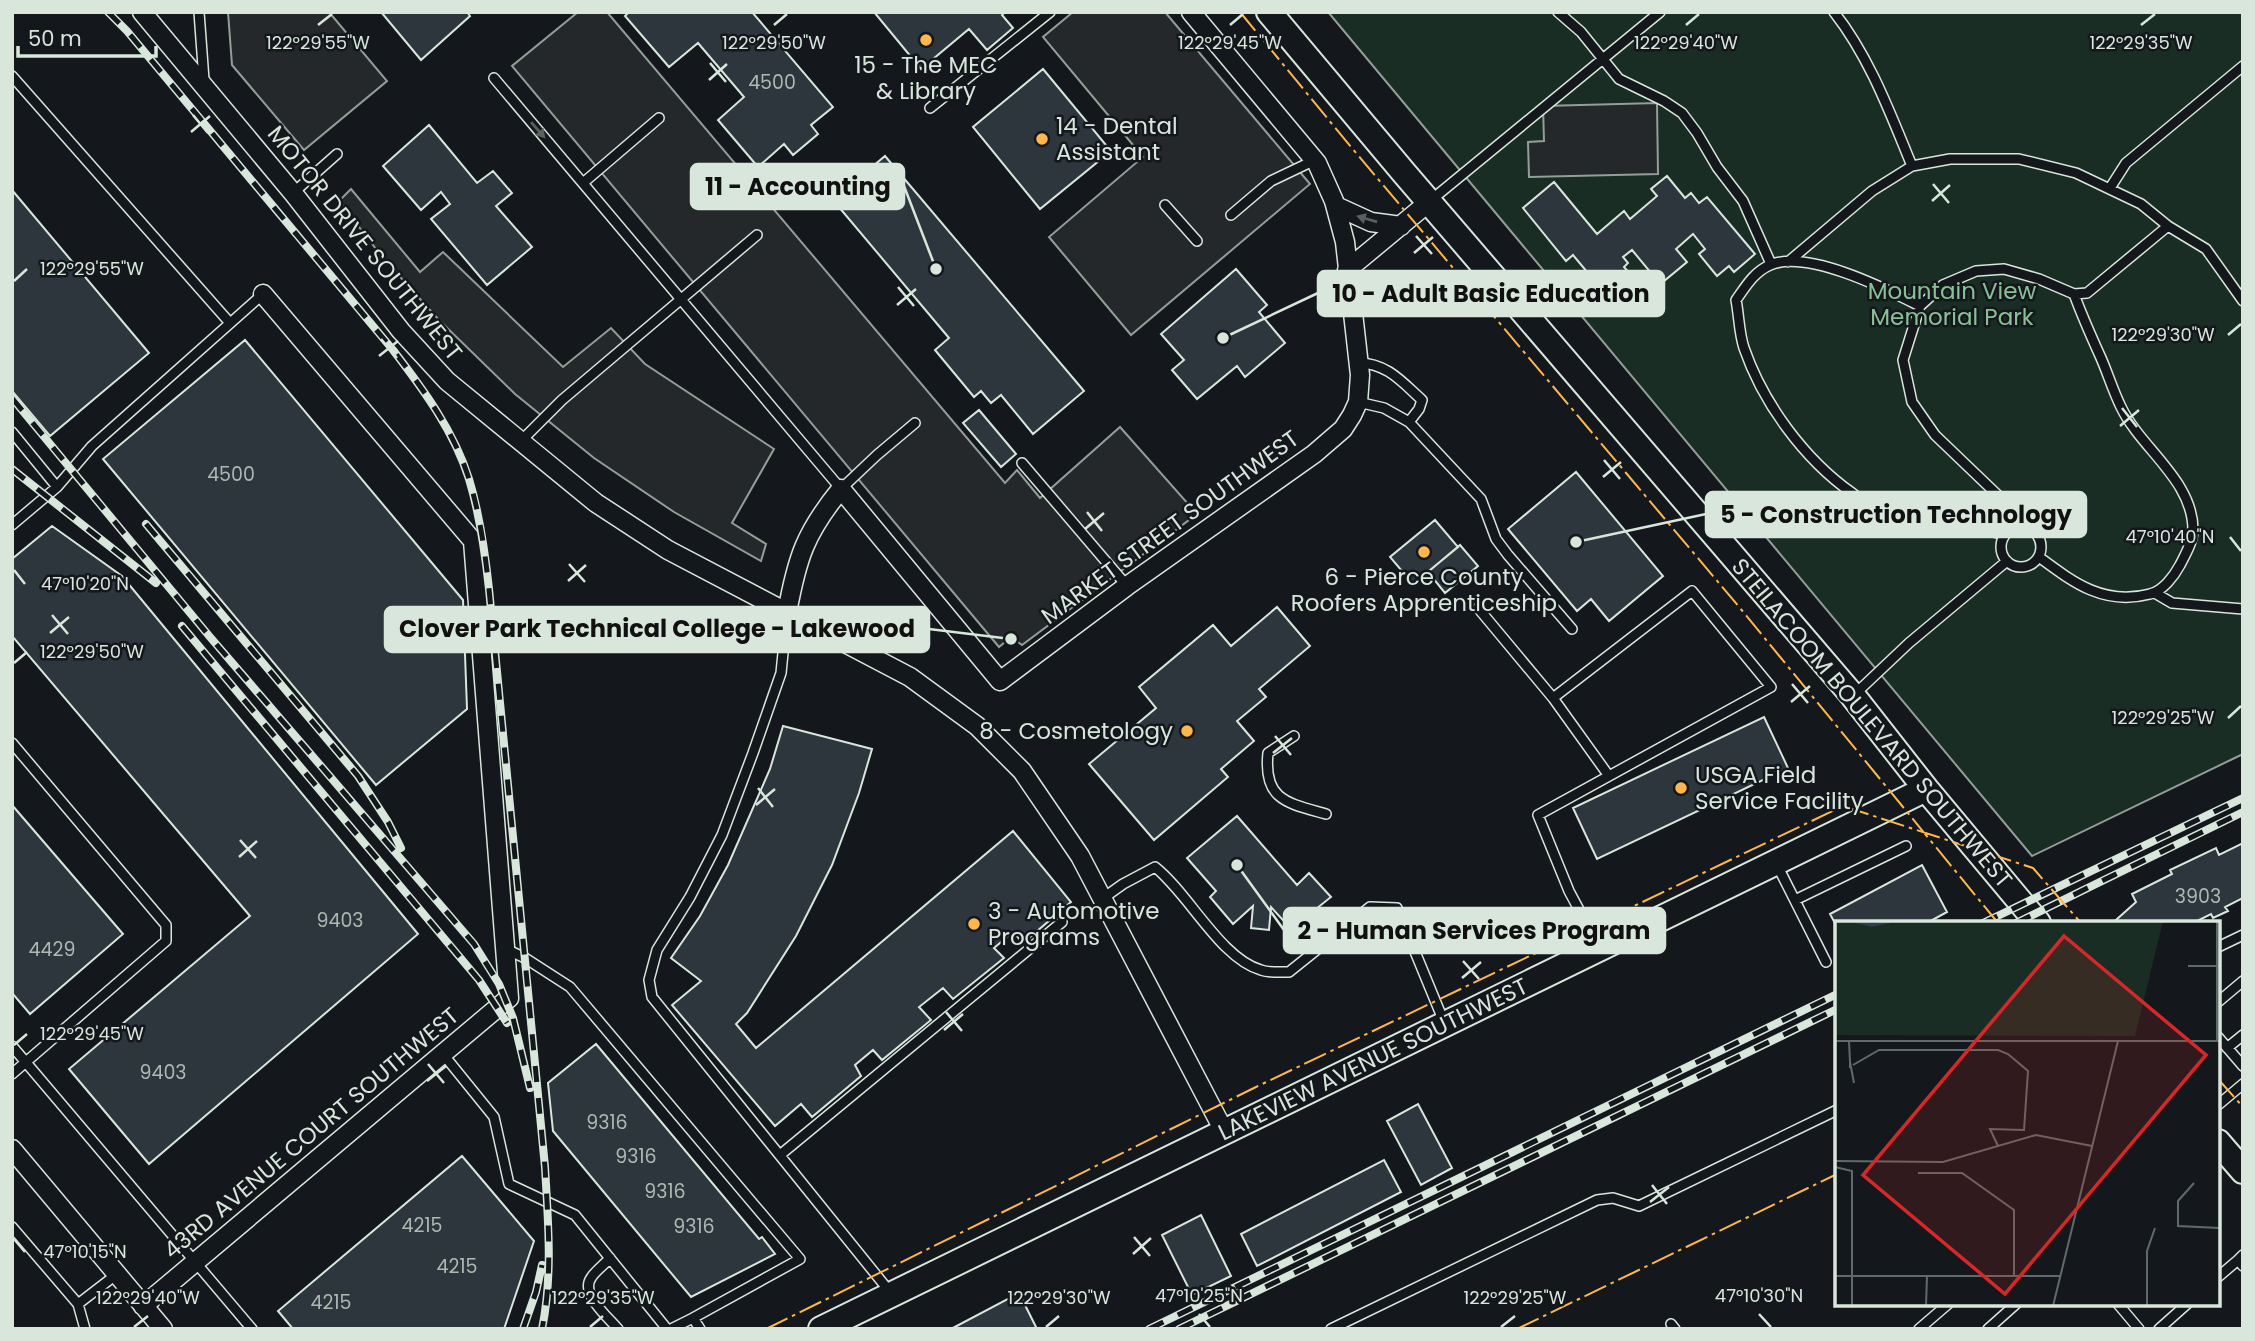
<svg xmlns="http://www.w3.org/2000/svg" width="2255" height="1341" font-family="Poppins,sans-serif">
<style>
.green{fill:#1a2d24;stroke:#939e99;stroke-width:2}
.parking{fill:#24282b;stroke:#939e99;stroke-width:2}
.building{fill:#2c363c;stroke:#d8e6dc;stroke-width:2;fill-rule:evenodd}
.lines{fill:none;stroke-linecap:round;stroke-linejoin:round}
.lane-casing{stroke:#d8e6dc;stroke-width:12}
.street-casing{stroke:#d8e6dc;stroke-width:21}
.secondary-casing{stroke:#d8e6dc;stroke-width:28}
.lane{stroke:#14181c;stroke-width:9}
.street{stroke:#14181c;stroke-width:18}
.secondary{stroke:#14181c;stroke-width:24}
.rail-casing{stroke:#d8e6dc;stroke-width:8}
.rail{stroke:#14181c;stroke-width:5;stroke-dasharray:16;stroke-linecap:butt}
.power{stroke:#ffb74d;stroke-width:2;stroke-dasharray:24 5 3.5 5;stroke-linecap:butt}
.oneway{fill:#59605f}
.ticks{fill:none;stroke:#d8e6dc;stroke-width:2.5}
.poi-dot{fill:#ffb74d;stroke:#14181c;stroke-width:2.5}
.labels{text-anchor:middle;stroke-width:5;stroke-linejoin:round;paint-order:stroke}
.number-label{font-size:19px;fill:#adbab4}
.poi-label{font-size:23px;fill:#d8e6dc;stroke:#14181c;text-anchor:start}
.street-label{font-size:23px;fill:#d8e6dc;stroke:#14181c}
.park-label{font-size:23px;fill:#8ac095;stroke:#14181c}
.inset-river{fill:none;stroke:#2f3f4d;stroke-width:3.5}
.inset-road{fill:none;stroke:#626a69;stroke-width:2}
.view{fill:#d62828;fill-opacity:0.15;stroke:#d62828;stroke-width:3.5}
.inset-edge{fill:none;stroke:#d8e6dc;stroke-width:3.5}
.ticks-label{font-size:18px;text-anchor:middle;fill:#d8e6dc;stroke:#14181c;stroke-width:5;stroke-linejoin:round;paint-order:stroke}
.leader{fill:none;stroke:#d8e6dc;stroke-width:2.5}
.callout-dot{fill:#d8e6dc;stroke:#14181c;stroke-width:2.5}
.callout{fill:#d8e6dc;stroke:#d8e6dc;stroke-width:2.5}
.callout-label{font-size:24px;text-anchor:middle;font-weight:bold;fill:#111}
</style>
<rect width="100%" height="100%" fill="#14181c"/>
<!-- green -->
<path class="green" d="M1328 12H2243V754L2032 856Z"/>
<!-- parking -->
<path class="parking" d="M228 12H329L387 81 304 150 232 65Z
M578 12H607L1005 483 1017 470 1040 498 1120 427 1197 514 1022 645 1011 637 999 647 512 66Z
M1073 12H1165L1310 184 1131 335 1049 237 1143 157 1043 37Z
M1657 103 1658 174 1529 177 1528 142 1544 141 1543 106Z
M351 189 420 272 443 252 563 367 611 328 645 364 774 449 732 523 766 544 761 561 674 512 594 458 515 394 439 320 383 258 339 201Z"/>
<!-- building -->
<path class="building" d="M381 12H467L470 16 421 60Z
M629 12H752L833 107 811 125 818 134 793 155 784 144 758 167 718 120 744 97 698 43 669 67 625 16Z
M874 12H1005L1002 15 1013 28 987 50 969 29 921 69Z
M1043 69 1111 151 1040 209 973 127Z
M429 125 477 183 493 171 512 193 496 206 532 247 487 285 431 219 450 204 441 192 421 210 383 166Z
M885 156 1084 391 1033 434 1001 395 991 403 981 391 974 397 935 350 949 338 833 200Z
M1667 176 1685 198 1691 193 1699 203 1707 197 1755 254 1734 272 1729 266 1717 276 1699 254 1705 249 1693 234 1676 249 1687 262 1623 315 1573 255 1566 261 1523 208 1554 182 1597 234 1624 211 1630 219 1657 196 1651 189ZM1632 250 1652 274 1648 277 1645 274 1636 281 1624 267 1628 263 1623 257Z
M12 190 149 353 50 436 12 391Z
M1236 269 1267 305 1259 312 1285 343 1245 377 1237 366 1197 399 1172 370 1184 360 1161 334Z
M245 340 463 600 467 709 376 785 103 459Z
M979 410 1016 454 1001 467 963 423Z
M1576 472 1663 576 1609 621 1591 599 1577 611 1508 529Z
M1435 520 1458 547 1413 584 1390 557Z
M52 526 122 576 418 934 149 1164 69 1069 250 916 12 636V559Z
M1460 545 1478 566 1445 593 1428 572Z
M1277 607 1310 646 1259 689 1266 697 1237 721 1254 741 1221 769 1228 777 1154 840 1089 764 1156 708 1139 687 1213 625 1231 646Z
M1764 717 1788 768 1597 859 1573 808Z
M783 726 872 749 859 793 832 865 796 936 747 1013 736 1024 756 1048 1013 831 1071 902 1023 943 1013 932 994 948 1004 958 953 999 943 988 919 1007 931 1020 882 1060 873 1050 855 1065 861 1076 812 1117 801 1104 775 1126 672 1005 701 981 671 958 700 916 728 865 770 769Z
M12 805 123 934 30 1014 12 993Z
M1237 816 1297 885 1309 873 1331 897 1291 929 1271 907 1269 930 1251 928 1253 906 1233 924 1210 897 1216 891 1187 858Z
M2243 843V898L2225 907 2228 911 2213 918 2211 914 2193 923H2118L2116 920 2136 902 2132 894 2172 874 2170 870 2216 848 2219 855Z
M1922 865 1947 912 1927 923H1837V927L1830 914Z
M596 1044 759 1239 762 1237 775 1254 691 1297 553 1131 548 1083Z
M1418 1104 1452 1168 1421 1185 1387 1121Z
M462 1156 534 1241 504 1329H293L278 1311Z
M1384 1160 1401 1192 1257 1266 1241 1234Z
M1201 1215 1231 1276 1192 1295 1162 1235Z
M1019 1293 1037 1329H951Z"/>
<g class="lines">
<!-- lane casing -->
<g class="lane-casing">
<path id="lane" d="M199 12 204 80
M1558 12 1581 32 1619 79 1664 101 1682 113 1697 133 1717 167 1743 201 1771 264
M1834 12C1870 58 1890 113 1912 166
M12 76 230 323
M494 78 841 489 877 455 915 423
M930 108 1050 12
M583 183 659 118
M2110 188 2126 163 2243 66
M293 193 337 154
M1430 201 1660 12
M1165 205 1197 241
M1231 215 1271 181 1315 160
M1788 262 1872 191 1912 166 1950 159H2019L2076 173 2141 204 2168 226 2206 249 2243 301
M1920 306C1886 289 1807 249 1770 265 1754 272 1746 286 1736 300 1739 315 1739 333 1744 348 1763 403 1804 459 1852 493 1859 498 1866 504 1874 507 1917 522 1962 523 2005 535
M1358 363C1387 363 1402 382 1422 400L1419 409 1409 422
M1358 402 1384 408 1409 422 1481 499 1496 539 1508 555 1572 629
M12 432 57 487
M520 442 562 400 757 235
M1022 463 1127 586
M12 525 57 487 92 446 263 294
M2001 547a20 20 0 1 1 40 0a20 20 0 1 1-40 0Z
M2017 528 2007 504 1935 435 1912 402 1903 360 1920 306 1943 285 1976 271 2004 269 2039 279 2074 294 2087 293 2168 226
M2039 557C2074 583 2104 606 2150 594 2163 591 2174 576 2180 565 2185 555 2193 542 2193 530 2193 480 2141 449 2121 407 2113 391 2108 374 2101 358 2091 336 2082 316 2074 294
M2155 593 2172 603 2243 609
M1478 608 1553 698 1692 591 1771 687 1538 815 1569 891 1599 947
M787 613 781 673 753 753 722 835 690 897 657 950 649 980 652 997 890 1292
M1854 695 1909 643 2007 561
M1553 698 1609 776
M1294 736 1268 753C1263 800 1287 803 1326 814
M12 743 166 925V941L12 1074
M1777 865 1826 962
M1102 899 1123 884 1155 867C1189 894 1221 959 1261 970 1269 973 1280 972 1289 972L1370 907 1397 908 1444 1022
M1795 900 1906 846
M2218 947 2243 935
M506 949 525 958 570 987 800 1259 693 1318 700 1329
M2218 1002 2243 981
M2218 1037 2243 1066
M12 1046 252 1329
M2227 1048 2243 1035
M443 1054 494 1117 509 1184 575 1215 667 1329
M2218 1105 2243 1084
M780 1155 1062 922
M12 1227 78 1304 85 1329
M2243 1255 2238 1260 2243 1266
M610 1258C604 1265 595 1271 591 1278 580 1294 608 1317 618 1329
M2218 1277 2238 1260
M78 1304 117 1274
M2118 1304 2139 1329
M1671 1324 1675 1329
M671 1329 693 1318
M1331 1329 1597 1200 1613 1198 1639 1206 1837 1110
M1919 1329 1948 1304
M1988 1329 2016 1304
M2159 1329 2187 1304"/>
</g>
<!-- street casing -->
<g class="street-casing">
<path id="street" d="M142 12 293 193 401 331 447 381 596 503 668 550 910 677 977 726 1022 771 1080 856 1224 1131
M1336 206 1371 222 1401 226
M1347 270 1429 202
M787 613C797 558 805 533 841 489L1000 681 1127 586 1314 454 1343 429 1352 415 1358 402 1360 375 1345 242 1334 201 1317 163 1191 12
M12 1149 163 1329
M143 1306 509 998 473 541 263 294"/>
</g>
<!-- secondary casing -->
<g class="secondary-casing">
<path id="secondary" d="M1269 12 1405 174 1853 696 1926 789 2038 923
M2218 1142 2243 1171
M821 1329 1926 789"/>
</g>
<!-- lane -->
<use href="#lane" class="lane"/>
<!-- street -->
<use href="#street" class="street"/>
<!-- secondary -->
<use href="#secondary" class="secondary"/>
<!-- rail casing -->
<g class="rail-casing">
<path id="rail" d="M108 12 127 31 393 350C423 389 454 431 469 479 480 515 485 552 489 589L545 1167C548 1221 553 1275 542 1329
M12 398 210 637 474 944 499 984 513 1018 530 1088
M12 469 156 583
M146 524 358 776 388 822 401 848
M182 626 479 980 507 1023
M1983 923 2243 798
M2016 923 2243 812
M523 1329 536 1292 542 1265
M1149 1329 1837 994
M1179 1329 1837 1009"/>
</g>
<!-- rail -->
<use href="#rail" class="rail"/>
<!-- power -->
<path class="power" d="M1240 12 1351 147 1740 608 1998 923
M2218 1079 2243 1107
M766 1329 1256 1087 1843 806 2033 868 2081 923
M1517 1329 1837 1174"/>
</g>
<!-- one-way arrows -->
<defs><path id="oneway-solid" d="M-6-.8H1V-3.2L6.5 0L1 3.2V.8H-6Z" transform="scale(1.75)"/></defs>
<g class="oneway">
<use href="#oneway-solid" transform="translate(538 130) rotate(49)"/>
<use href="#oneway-solid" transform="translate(1367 219) rotate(-164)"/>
</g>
<!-- ticks -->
<path class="ticks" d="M318 25 332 14M774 25 787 14M1230 25 1243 14M1686 25 1699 14M2141 25 2155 14M710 63 726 82M709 80 727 64M193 115 208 133M191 132 210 116M1933 184 1949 203M1932 201 1950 185M1416 236 1432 254M1414 253 1433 237M14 281 27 269M898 287 914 306M897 305 916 289M2228 335 2241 324M381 339 397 358M379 356 398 341M2122 408 2137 427M2120 426 2139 410M1604 460 1620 479M1603 477 1621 462M1087 512 1102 531M1085 529 1104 513M2230 537 2241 551M569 564 585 582M14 570 25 584M568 581 586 565M52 615 68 634M50 633 69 617M14 663 27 652M1792 684 1808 703M1791 702 1810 686M2228 718 2241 706M1275 736 1291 755M1273 753 1292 738M758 788 773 807M756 805 775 789M240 840 256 858M239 857 257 841M1463 961 1479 979M1462 978 1481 962M946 1012 962 1031M944 1030 963 1014M14 1045 27 1034M428 1064 444 1083M427 1081 446 1066M1652 1185 1667 1204M1650 1202 1669 1187M1134 1237 1150 1256M14 1239 25 1252M1133 1254 1151 1238M1199 1314 1210 1327M1759 1314 1771 1327M134 1327 148 1316M590 1327 603 1316M1046 1327 1059 1316M1501 1327 1515 1316"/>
<!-- markers -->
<g class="poi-dot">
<circle cx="926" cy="40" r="7"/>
<circle cx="1042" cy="139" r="7"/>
<circle cx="1424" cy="552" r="7"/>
<circle cx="1187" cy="731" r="7"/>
<circle cx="1681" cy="788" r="7"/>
<circle cx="974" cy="924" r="7"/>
</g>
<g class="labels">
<!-- number labels -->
<g class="number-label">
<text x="772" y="89">4500</text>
<text x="231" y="481">4500</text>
<text x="2198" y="903">3903</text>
<text x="340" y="927">9403</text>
<text x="52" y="956">4429</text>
<text x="163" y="1079">9403</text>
<text x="607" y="1129">9316</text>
<text x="636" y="1163">9316</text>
<text x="665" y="1198">9316</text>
<text x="422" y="1232">4215</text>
<text x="694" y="1233">9316</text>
<text x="457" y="1273">4215</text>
<text x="331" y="1309">4215</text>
</g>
<!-- poi labels -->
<g class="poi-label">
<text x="926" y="73" text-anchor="middle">15 - The MEC<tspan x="926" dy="26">&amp; Library</tspan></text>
<text x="1056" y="134">14 - Dental<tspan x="1056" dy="26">Assistant</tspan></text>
<text x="1424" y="585" text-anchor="middle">6 - Pierce County<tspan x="1424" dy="26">Roofers Apprenticeship</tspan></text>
<text x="1173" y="739" text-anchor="end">8 - Cosmetology</text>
<text x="1695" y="783">USGA Field<tspan x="1695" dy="26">Service Facility</tspan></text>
<text x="988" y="919">3 - Automotive<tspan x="988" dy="26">Programs</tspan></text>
</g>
<!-- street labels -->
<g class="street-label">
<text transform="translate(365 243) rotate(51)" y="8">MOTOR DRIVE SOUTHWEST</text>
<text transform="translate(1170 527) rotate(-36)" y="8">MARKET STREET SOUTHWEST</text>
<text transform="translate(1872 723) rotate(50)" y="8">STEILACOOM BOULEVARD SOUTHWEST</text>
<text transform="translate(1373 1059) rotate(-26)" y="8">LAKEVIEW AVENUE SOUTHWEST</text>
<text transform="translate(311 1133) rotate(-40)" y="8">43RD AVENUE COURT SOUTHWEST</text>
</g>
<!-- park labels -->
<g class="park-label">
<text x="1952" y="299">Mountain View<tspan x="1952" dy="26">Memorial Park</tspan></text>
</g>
</g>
<!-- overview -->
<g transform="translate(1835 921)">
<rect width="385" height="385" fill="#14181c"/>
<path d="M0 0H328L300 115 0 114Z" fill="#1a2d24"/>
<path class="inset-river" d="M20 0 37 4 56 0"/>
<path class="inset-road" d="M382 0V121M353 45H385M0 120H385M14 120 15 141M18 144 44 129H163L173 133 193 150 189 209 155 208 163 225M15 147V141L19 162M0 240 108 241 201 214 257 225M0 246 17 250V385M83 252H127L179 289V355M359 262 343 280V305L385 307M0 355H225M91 385 92 355M218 385 283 120M312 385V330L320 307"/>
<path class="view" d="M229 15 371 134 170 373 28 254Z"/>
<rect width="385" height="385" class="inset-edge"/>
</g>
<g class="ticks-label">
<text x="318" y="49">122°29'55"W</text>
<text x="774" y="49">122°29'50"W</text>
<text x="1230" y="49">122°29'45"W</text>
<text x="1686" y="49">122°29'40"W</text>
<text x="2141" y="49">122°29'35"W</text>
<text x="92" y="275">122°29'55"W</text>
<text x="2163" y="341">122°29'30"W</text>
<text x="2170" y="543">47°10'40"N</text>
<text x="85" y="590">47°10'20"N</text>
<text x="92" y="658">122°29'50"W</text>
<text x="2163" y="724">122°29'25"W</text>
<text x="92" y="1040">122°29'45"W</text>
<text x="85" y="1258">47°10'15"N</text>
<text x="1199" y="1302">47°10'25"N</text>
<text x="1759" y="1302">47°10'30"N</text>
<text x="148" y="1304">122°29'40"W</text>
<text x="603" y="1304">122°29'35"W</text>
<text x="1059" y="1304">122°29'30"W</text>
<text x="1515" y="1304">122°29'25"W</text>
</g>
<!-- callouts -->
<path class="leader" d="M936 269L904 186M1223 338L1318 293M1576 542L1706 514M1011 639L929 629M1237 865L1284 930"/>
<g class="callout-dot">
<circle cx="936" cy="269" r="7"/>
<circle cx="1223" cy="338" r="7"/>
<circle cx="1576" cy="542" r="7"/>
<circle cx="1011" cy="639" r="7"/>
<circle cx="1237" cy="865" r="7"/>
</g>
<g class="callout">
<rect x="691" y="164" width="213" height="45" rx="7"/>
<rect x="1318" y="271" width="346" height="45" rx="7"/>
<rect x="1706" y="492" width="380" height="45" rx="7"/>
<rect x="385" y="607" width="544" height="45" rx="7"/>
<rect x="1284" y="908" width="381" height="45" rx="7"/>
</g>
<g class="callout-label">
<text x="798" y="195">11 - Accounting</text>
<text x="1491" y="302">10 - Adult Basic Education</text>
<text x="1896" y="523">5 - Construction Technology</text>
<text x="657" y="637">Clover Park Technical College - Lakewood</text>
<text x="1474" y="939">2 - Human Services Program</text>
</g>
<!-- border -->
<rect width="2255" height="1341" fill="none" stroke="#d8e6dc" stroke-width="28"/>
<!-- scale -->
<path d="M18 46v10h138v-10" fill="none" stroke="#d8e6dc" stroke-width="3.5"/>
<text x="28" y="46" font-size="21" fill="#d8e6dc" stroke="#14181c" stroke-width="5" paint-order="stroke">50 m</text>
</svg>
